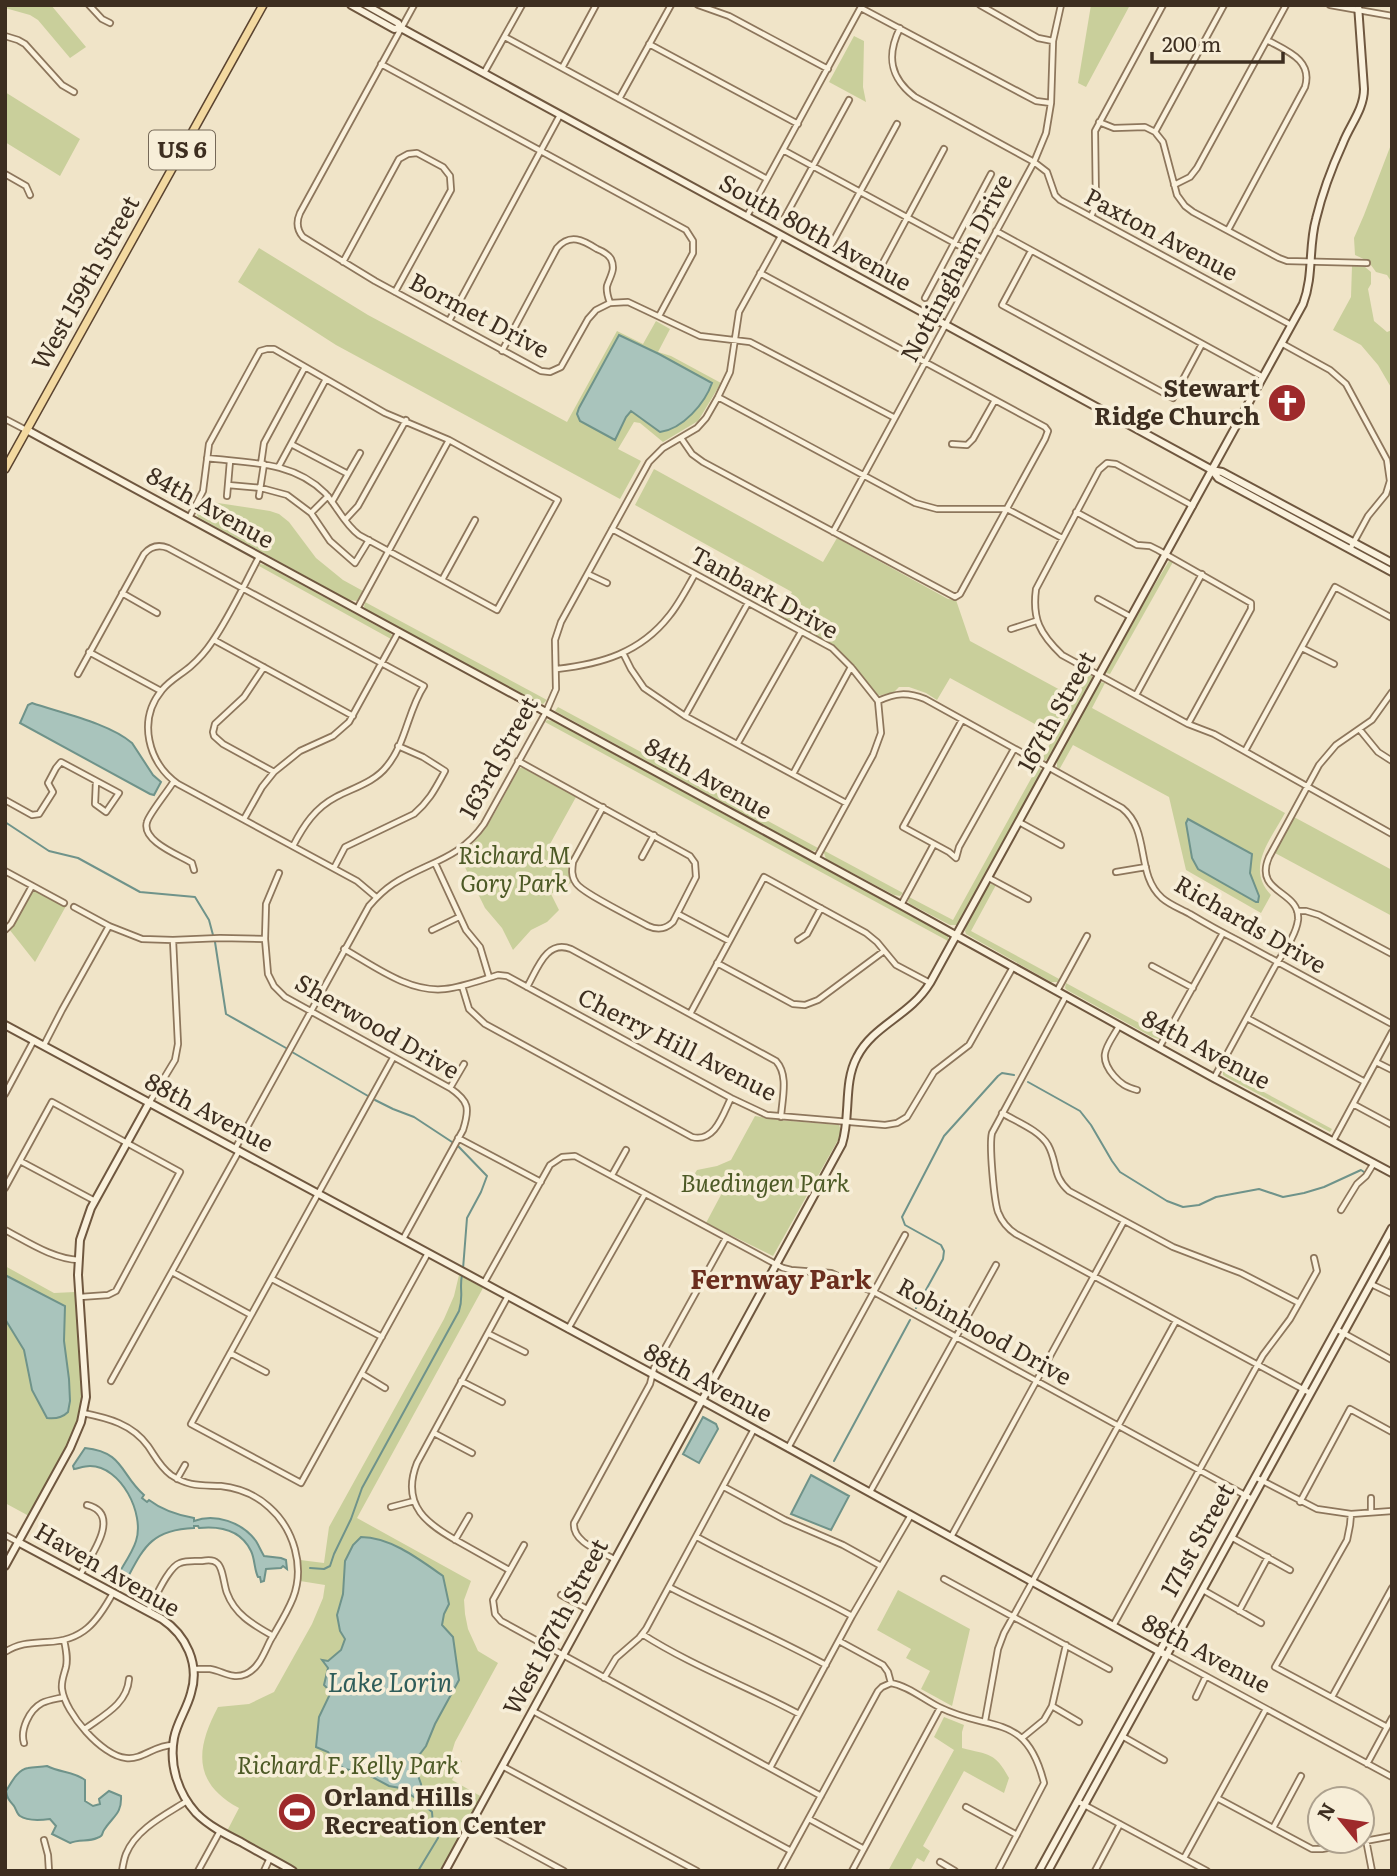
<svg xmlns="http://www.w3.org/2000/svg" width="1397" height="1876" font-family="Literata,serif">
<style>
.green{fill:#c9cf9b}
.water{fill:#a9c4bc;stroke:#6f938a;stroke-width:2}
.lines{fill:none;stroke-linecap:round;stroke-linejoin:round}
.stream{stroke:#6f938a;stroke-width:2}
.street-casing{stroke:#8d765c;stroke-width:8}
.secondary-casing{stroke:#6f573f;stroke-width:10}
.primary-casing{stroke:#5b4430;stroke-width:10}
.street{stroke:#faf1dc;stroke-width:4.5}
.secondary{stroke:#faf1dc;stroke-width:6}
.primary{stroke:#f3d9a0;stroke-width:7}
.labels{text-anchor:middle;stroke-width:7;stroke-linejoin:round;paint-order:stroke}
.shield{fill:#f7eed8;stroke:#756857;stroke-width:2}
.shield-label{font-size:23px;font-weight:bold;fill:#3d2e20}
.street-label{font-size:24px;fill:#3d2e20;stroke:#f7eed8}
.poi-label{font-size:24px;font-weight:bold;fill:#3d2e20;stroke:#f7eed8;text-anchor:end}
.park-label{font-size:24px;font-style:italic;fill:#4d5a26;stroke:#f7eed8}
.neighbourhood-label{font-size:26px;font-weight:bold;fill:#6b2e1e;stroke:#f7eed8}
.water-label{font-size:26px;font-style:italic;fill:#2f5d5a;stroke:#f7eed8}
</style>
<rect width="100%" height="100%" fill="#f0e4c8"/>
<!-- green -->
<path class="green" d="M5 5H51L86 47 70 58 38 20 30 15 5 8Z
M1091 5H1130L1086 87 1078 83Z
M854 36 864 41 863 87 866 102 829 82Z
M5 92 80 139 60 176 5 142Z
M1392 142V283L1387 275 1376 272 1368 261 1355 255 1354 238 1364 215Z
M259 248 368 315 567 422 617 331 643 344 656 321 670 329 658 352 671 356 721 383 698 421 663 442 640 423 634 422 618 449 641 461 620 499 336 345 238 282Z
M1352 266 1365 267 1371 272V284L1368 289 1374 321 1387 332 1392 330V389L1378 365 1361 345 1333 330 1351 297Z
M654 469 823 562 837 538 948 599 956 600 970 641 1075 698 1089 674 1092 676V679L1049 757 1045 761 1041 760 1055 735 950 678 937 700 926 693 909 687H899L894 692 877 696 844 657 778 617 792 592 635 505Z
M203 499 218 503 270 511 279 514 289 522 316 558 343 580 363 591 357 601 349 600 198 517 196 512Z
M1169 561 1173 562 1110 674 1106 673 1145 601Z
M260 564 265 565 390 633 392 635 391 639 259 566Z
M365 602 547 700 543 704 537 702 365 609 364 607Z
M1100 682 1105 683 1092 708 1285 813C1271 839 1245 868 1271 895L1261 913 1186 870 1169 797 1073 745 1059 770 1057 767V761Z
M558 707 818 848 815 851 809 850 555 711Z
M547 720 553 721 945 934 948 936V941L545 722Z
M1038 766 1041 770 1040 775 958 925H950L910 904 908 902 909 897 953 920Z
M520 768H523L576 797 550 844 572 856 568 869 571 883 551 894 559 910 547 922 531 930 513 950 502 928 485 908 459 855C490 834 500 798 520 768Z
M1294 817 1392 870V916L1275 853Z
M823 850 903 893 900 896 894 895 826 859Z
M991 884 996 885 971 931 1061 980 1059 982H1051L966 934 965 931 967 925 988 886Z
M35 891 66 906 35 962 9 929 17 919 31 893Z
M1066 983 1163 1036 1159 1039 1152 1037 1067 990 1065 988Z
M1223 1070 1332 1129 1330 1132 1226 1077 1223 1075Z
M755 1116 779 1120 839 1125 841 1130 838 1140 773 1256 706 1223 723 1191 694 1175 697 1170 717 1166 731 1160Z
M5 1266 54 1293 75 1292C78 1328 85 1374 80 1410 74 1442 45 1486 29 1516L5 1503Z
M459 1275 483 1288 357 1518 471 1581 464 1600 465 1614 468 1629 478 1651 498 1663 455 1742 451 1755 462 1761 452 1780 482 1797 441 1871H297L226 1833 239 1808C192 1783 196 1748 218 1707L249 1704 274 1692 312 1624 323 1598 325 1585 300 1581V1560L324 1563 329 1527 444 1319 454 1296Z
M898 1590 970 1629 952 1706 921 1689 930 1671 906 1658 911 1649 877 1630Z
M944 1717 964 1725 962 1732V1748C989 1755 995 1752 1009 1778L1004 1793 964 1771 923 1846 930 1851 924 1862 917 1858 910 1871H888L954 1750 934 1737Z"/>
<!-- water -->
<path class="water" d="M619 335 659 354 712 383C705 403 683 429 660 432L631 411 626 417 615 440 580 421 577 414 579 408Z
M32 703C61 713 109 723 132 743L153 775 161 782 154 795 150 794 20 723 28 705Z
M1188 819 1252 854 1250 873 1259 896 1258 902H1256L1198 869 1192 858 1186 823Z
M5 1275 65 1306 64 1341 69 1379 70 1401 68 1412C62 1418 55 1419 47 1418L32 1390 24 1350 5 1319Z
M703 1417 716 1424 718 1429 699 1463 683 1454Z
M85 1448C124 1452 120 1474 144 1495L142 1498 147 1502 149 1500C162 1510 177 1515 194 1518V1521C215 1513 242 1522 256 1541 259 1546 261 1551 264 1556L281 1558 286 1560 287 1569 283 1566 281 1568 266 1569 264 1581 261 1582 260 1577H258C254 1569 255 1559 251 1551 241 1530 219 1526 199 1528L198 1526H194V1528C148 1530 143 1550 123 1586L117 1584 115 1580C121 1568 132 1554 136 1541 145 1514 121 1466 90 1466 85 1466 79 1468 74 1469L73 1466Z
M811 1475 849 1496 831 1530 791 1514Z
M361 1537C390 1537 419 1559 443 1576L449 1604 444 1614 442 1625 453 1637 459 1680 435 1724 426 1746 417 1758 415 1767 421 1784 423 1799 420 1801 400 1788 389 1786 365 1773 345 1769 335 1762 328 1752 316 1747 319 1717 331 1692 324 1685 328 1668 322 1660 328 1661 341 1650 345 1639 340 1631 337 1615 343 1594 345 1561 353 1545Z
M47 1766C61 1773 73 1771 85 1780V1801L93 1806 100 1804 99 1799 109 1791 121 1796C122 1814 113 1816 104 1830 101 1835 104 1835 97 1838 89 1842 79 1839 70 1843L52 1834 56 1826 50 1819C42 1820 27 1821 20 1816 17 1814 16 1809 14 1806 9 1800 7 1798 6 1791 11 1783 18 1769 28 1768 34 1767 41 1767 47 1766Z"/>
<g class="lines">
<!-- stream -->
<path class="stream" d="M5 822 49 851 78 858 140 892 195 897 209 920 213 935
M215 942 226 1014 286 1048
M292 1052 368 1096
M1028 1082 1080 1111 1091 1125 1112 1161 1120 1172 1167 1201 1183 1207 1199 1205 1216 1197 1259 1189 1283 1197 1304 1193 1324 1187 1361 1170 1364 1172
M375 1100 393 1109 414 1117 452 1142
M458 1146 487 1176 481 1192 467 1218 463 1269
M916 1308 943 1259 944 1251 941 1245 905 1225 902 1217 944 1136 998 1076 1002 1073 1014 1075
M834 1461 910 1320
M310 1568 324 1569 330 1566 334 1554 351 1519 362 1488 459 1311C464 1296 459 1289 462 1275
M418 1871 438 1838 433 1825 432 1812 424 1805 421 1800"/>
<!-- street casing -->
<g class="street-casing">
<path id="street" d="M89 5 102 19 110 23
M414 5 300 213C296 222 297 230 303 237L375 281 541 371 550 372 561 367 588 319 596 310 610 303 628 302 700 336 750 342 895 418
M698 5 729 16 828 69
M980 5 1038 38 1053 41
M1330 5 1392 16
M861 8 1036 101 1051 103
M900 28C886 56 890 78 915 97L1034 162 1047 172 1055 195 1060 200 1291 325
M5 36 18 40 25 44 62 85 74 92
M505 37 767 179
M649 44 798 124
M381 64 686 230 693 241V253L659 316
M562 68 596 5
M484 73 522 5
M619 99 671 5
M1099 122 1114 128 1145 127 1155 132 1163 142 1177 195 1185 206 1193 212 1279 258 1287 261 1367 263
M1155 132 1224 5
M783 150 982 258
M5 174 26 186 30 195
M1174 185 1190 177 1197 168 1286 5
M747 216 862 5
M785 217 849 100
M1091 217 1096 204 1095 131 1163 5
M1228 230 1305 87C1313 60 1287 51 1267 40
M996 231 1263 377
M830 247 897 124
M1031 251 1002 305 1173 398 1202 344
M343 262 399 159 408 154 417 153 443 167 450 176 451 190 395 292
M878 272 944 149
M925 298 991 174
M449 321 560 115
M1281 343 1330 370 1346 384 1387 460 1390 481 1386 494 1368 516 1350 549
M502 351 557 248C570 233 583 240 597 249 602 251 608 254 611 259 616 270 610 276 607 286 606 292 608 297 610 303
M718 397 915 503 937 509H1007L1062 538
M5 419 26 430
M681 438 692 454 703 462 955 597 960 594 1045 439 1048 431 1045 427 760 273
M291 444 348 474
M952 444 967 445 973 439 995 400
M261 464 264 443 305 367
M279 466 326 379
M228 485 261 488 287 495 311 513 330 541 355 563 369 540
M227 496 230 461
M259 496 264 464
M332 502 360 453
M1193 506 1116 464 1107 463 1099 470 1036 589C1032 619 1040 634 1062 655L1188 724 1214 734 1392 834
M1076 512 1137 545 1150 546 1158 550 1251 603V609L1188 724
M311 513 328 496
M189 518 203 491 209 444 260 351 267 349H274L385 413 449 440 558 500 497 610 359 535C344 524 337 506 325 493 293 461 249 463 207 458
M345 520 358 506 406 420
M612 529 832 648 851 667 878 701 881 733 873 755 816 859
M833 532 1034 162 1046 133 1051 103 1053 41 1061 5
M259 557C244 585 230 616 212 642 206 651 199 659 191 666 182 674 170 680 162 690 137 720 148 763 178 784L357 881 376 897
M588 574 607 583
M442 580 475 520
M122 593 157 613
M1098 599 1131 617
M357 609 449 440
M1011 629 1036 621
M214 640 353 716
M1302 648 1334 664
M89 652 161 691
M623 653 631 669 644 688 685 716 846 803
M264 667 244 697 215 724 213 732 214 736 223 744 274 772
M557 669C601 664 640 653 669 616 679 604 687 588 695 574
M78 674 144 554C150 547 158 544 168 548L424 686C408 710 406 743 387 766 375 782 353 788 336 797 315 808 304 825 293 846
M1136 695 1202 574
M878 701C896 693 907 692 925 699L1122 808C1151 831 1135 874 1162 898 1170 905 1181 909 1190 914 1205 923 1221 932 1237 940 1288 968 1340 996 1392 1024
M685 716 748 603
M962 720 903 827 949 852 956 858 959 847 1014 749
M1360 730 1378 752 1392 761
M738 743 801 632
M1245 751 1335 587 1392 618
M518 761 690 856 695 863 696 877 673 922C665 930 657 930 648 926 634 918 582 893 576 883 571 876 572 869 573 862L603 807
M793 774 851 667
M174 781C168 791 149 814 147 822 141 841 179 855 192 863L194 870
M5 800 32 815 39 814 53 792 48 783 56 768 61 762 117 792 119 793 106 812 95 804 96 781
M244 819 262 787 274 772 300 751 333 736 349 722 398 633
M1019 822 1061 845
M642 857 654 835
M435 863 466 930 480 947 489 977
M334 868 345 847 414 814C430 800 435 789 445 771L423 757 398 746
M5 871 64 903
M1116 872 1146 867
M279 873 266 904 265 939 268 974 274 986 285 997 450 1088C469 1101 470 1108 463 1130L403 1239
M989 878 1028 899
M901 905 934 844
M74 907 109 926 142 939 173 940 220 938 265 939
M1297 911H1306L1319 915 1392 954
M678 914 729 941
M5 930 11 924 32 886
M432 930 459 917
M798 940 807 934 821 908
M344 949C374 966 409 993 445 989 463 987 481 980 498 975L507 976 731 1098 767 1115 885 1125 897 1123 907 1117 934 1072 969 1045 1013 967
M717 963 793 1004 805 1005 818 1000 884 951
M1152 966 1193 988
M462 986 469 1009 485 1024 692 1137C715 1143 723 1114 731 1098
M527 987C537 970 546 939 571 949L776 1061C789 1075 782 1099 781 1117
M1057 991 1087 936
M1066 996 992 1133C989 1145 994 1200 998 1212 1002 1222 1008 1229 1016 1234L1310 1393
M690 1014 764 877 866 933 877 942 896 965 930 983
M1247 1018 1365 1082
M1119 1026C1108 1046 1096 1055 1114 1076 1121 1084 1126 1087 1137 1090
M44 1045 62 1010 109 926
M1159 1048 1223 933
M393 1058 191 1424 301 1483 428 1253
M1376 1062 1392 1070
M1214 1078C1234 1041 1254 1005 1274 968 1282 954 1296 936 1298 920 1301 890 1253 894 1269 857L1319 765 1336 745 1372 720 1392 692
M450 1088 464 1064
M5 1094 34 1040
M149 1103 175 1060 178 1044 173 940
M1353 1104 1392 1125
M1002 1113C1017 1122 1039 1130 1048 1145 1058 1163 1052 1176 1069 1191L1173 1247 1241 1273 1299 1303
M458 1138 541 1182
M1333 1141 1392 1032
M235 1149 369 906C376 898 384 890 393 884 427 862 459 860 484 824L546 712 556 689 555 640 561 622 649 462 663 448 697 428 706 418 718 397 730 372 739 312 781 236
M20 1161 95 1201
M612 1175 626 1150
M5 1188 52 1102 180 1172 116 1291 108 1295 80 1297
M1341 1210 1357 1184 1366 1176 1374 1163
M5 1230C28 1242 53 1259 79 1260
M172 1272 251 1315
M272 1279 382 1337
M484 1283 550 1165 562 1157 575 1156 783 1268 791 1270 831 1273 874 1292 1252 1499
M1371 1284 1392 1294
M508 1296 417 1463C400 1506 428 1525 461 1543 477 1552 493 1561 509 1570
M568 1329 645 1194
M1336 1329 1392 1360
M489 1334 525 1352
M230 1353 266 1372
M362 1374 385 1388
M111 1381 239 1151
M461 1381 502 1402
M83 1413C108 1418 132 1424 148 1446 155 1456 160 1467 171 1475 189 1487 201 1485 221 1486 238 1488 256 1495 269 1507 294 1529 305 1567 293 1598 287 1613 278 1627 270 1641 264 1653 259 1668 246 1674 232 1680 223 1671 210 1669 205 1669 199 1669 194 1669
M434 1433 472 1453
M788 1448 905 1235
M1255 1477 1317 1509 1351 1514 1392 1511
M177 1479 185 1465
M724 1487 785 1520 843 1545 881 1566
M870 1492 996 1265
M1371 1498V1512
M1300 1502 1350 1409 1392 1432
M391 1507 414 1501
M1351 1514 1350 1525 1347 1540 1275 1667 1387 1727
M5 1535 18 1542
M697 1537C748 1565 801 1588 852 1616
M951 1537 1124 1221
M1231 1537 1290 1570
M455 1540 469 1516
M524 1545 493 1600 495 1614 501 1621 821 1796
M614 1559C600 1551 572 1542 574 1523L650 1384 654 1368 726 1238
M80 1575C90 1557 123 1514 87 1505
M944 1579 1109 1669
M669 1587C721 1614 774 1637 826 1665
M1203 1590 1261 1623
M561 1595 587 1609
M148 1611C155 1599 168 1567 180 1563 187 1560 195 1561 202 1561 207 1560 213 1559 217 1563 223 1567 224 1586 227 1593 235 1615 254 1625 273 1636
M1239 1611 1268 1557
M1113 1626 1263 1355 1290 1319 1317 1271 1314 1258
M642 1634C692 1666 747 1686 799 1714
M64 1640C66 1649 68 1658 66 1667 64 1675 61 1681 62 1689 65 1713 102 1756 126 1758 143 1760 154 1745 173 1745
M839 1641 883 1665 888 1672 891 1683C908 1686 923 1699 939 1707 991 1733 1026 1711 1044 1783L998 1871
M5 1652C19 1643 31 1643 47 1642 83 1641 97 1622 113 1593
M1167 1655 1392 1777
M604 1678 616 1658 639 1638 646 1629 754 1429
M1196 1697 1206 1676
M1332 1697 1392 1588
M1052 1706 1079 1722
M533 1711 791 1851
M985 1721 998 1649 1004 1633 1176 1321
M85 1729C104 1715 127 1704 129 1679
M1122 1736 1164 1760
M1022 1738 1044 1720 1052 1706 1066 1645
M24 1743C20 1730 29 1710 42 1703 48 1700 56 1699 64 1697
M1367 1764 1392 1718
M502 1766 697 1871
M770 1768 852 1616 911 1515
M1217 1798 1312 1849H1322L1392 1836
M1077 1801 1207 1871
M966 1807 1017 1835
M809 1819 864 1849
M1362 1819 1372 1871
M472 1821 564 1871
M1273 1828 1301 1776
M44 1840 48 1855 49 1871
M1184 1858 1266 1709
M940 1862 955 1871
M122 1871C123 1865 124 1859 126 1854 136 1829 165 1815 187 1801
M198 1871 220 1831
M264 1871 270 1858
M780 1871 878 1691 882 1687 891 1683
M852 1871 940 1708
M1095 1871 1120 1824"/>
</g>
<!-- secondary casing -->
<g class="secondary-casing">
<path id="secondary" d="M351 5 394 29 401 28
M366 5 398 23 401 28 1212 470 1218 478 1392 572
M27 430 901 905 1214 1078 1392 1173
M1212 470 1222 472 1392 563
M5 1025 701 1400 1166 1655
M18 1542 162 1619C186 1635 200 1664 191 1693 187 1709 177 1722 174 1738 169 1765 178 1793 196 1813 209 1826 225 1834 241 1842 258 1852 276 1861 293 1871
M5 1566 70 1448 81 1422 86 1397 78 1275 80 1240 91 1208 149 1103
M445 1871 842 1144C851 1116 843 1083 857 1057 873 1025 910 1016 930 983L1303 304C1314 275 1308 248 1316 219 1322 194 1332 167 1343 143 1350 125 1364 109 1364 89L1358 5
M1039 1871 1392 1228
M1048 1871 1392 1245"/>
</g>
<!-- primary casing -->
<g class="primary-casing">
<path id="primary" d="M5 469 263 5"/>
</g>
<!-- street -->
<use href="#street" class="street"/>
<!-- secondary -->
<use href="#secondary" class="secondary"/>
<!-- primary -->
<use href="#primary" class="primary"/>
</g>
<!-- icons -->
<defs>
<g id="church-disc" transform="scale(2.0125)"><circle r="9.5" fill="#9e2a2b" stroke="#f7eed8"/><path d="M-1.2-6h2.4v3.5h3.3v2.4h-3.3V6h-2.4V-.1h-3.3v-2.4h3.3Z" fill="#fff"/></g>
<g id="stadium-disc" transform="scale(2.0125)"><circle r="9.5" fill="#9e2a2b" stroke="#f7eed8"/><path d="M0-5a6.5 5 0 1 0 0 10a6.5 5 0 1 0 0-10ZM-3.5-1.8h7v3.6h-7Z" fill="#fff"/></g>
</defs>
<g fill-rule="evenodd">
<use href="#church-disc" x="1287" y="403"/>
<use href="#stadium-disc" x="297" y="1812"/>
</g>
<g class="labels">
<!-- shield labels -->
<rect class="shield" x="149" y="130.5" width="66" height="39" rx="5"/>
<g class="shield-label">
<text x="182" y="158">US 6</text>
</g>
<!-- street labels -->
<g class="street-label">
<text transform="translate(815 233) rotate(29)" y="8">South 80th Avenue</text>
<text transform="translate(1161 235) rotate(28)" y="8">Paxton Avenue</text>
<text transform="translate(957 268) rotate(-62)" y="8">Nottingham Drive</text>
<text transform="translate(86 283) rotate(-61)" y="8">West 159th Street</text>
<text transform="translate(479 316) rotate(28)" y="8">Bormet Drive</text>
<text transform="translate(210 508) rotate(29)" y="8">84th Avenue</text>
<text transform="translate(764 593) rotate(29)" y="8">Tanbark Drive</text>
<text transform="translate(1057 712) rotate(-61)" y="8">167th Street</text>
<text transform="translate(499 758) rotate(-61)" y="8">163rd Street</text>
<text transform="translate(708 779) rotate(29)" y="8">84th Avenue</text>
<text transform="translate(1250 925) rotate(30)" y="8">Richards Drive</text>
<text transform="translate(377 1027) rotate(30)" y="8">Sherwood Drive</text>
<text transform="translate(677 1045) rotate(27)" y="8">Cherry Hill Avenue</text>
<text transform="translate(1206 1050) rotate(28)" y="8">84th Avenue</text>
<text transform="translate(209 1113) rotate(28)" y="8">88th Avenue</text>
<text transform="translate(984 1332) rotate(29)" y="8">Robinhood Drive</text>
<text transform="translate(708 1383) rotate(28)" y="8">88th Avenue</text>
<text transform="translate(1198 1540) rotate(-61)" y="8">171st Street</text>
<text transform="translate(107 1570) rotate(30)" y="8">Haven Avenue</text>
<text transform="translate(556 1627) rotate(-62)" y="8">West 167th Street</text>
<text transform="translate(1206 1654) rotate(28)" y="8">88th Avenue</text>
</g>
<!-- poi labels -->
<g class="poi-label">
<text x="1260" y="397">Stewart<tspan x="1260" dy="28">Ridge Church</tspan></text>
<text x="324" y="1806" text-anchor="start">Orland Hills<tspan x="324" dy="28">Recreation Center</tspan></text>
</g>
<!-- park labels -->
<g class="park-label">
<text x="514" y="864">Richard M<tspan x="514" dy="28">Gory Park</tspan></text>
<text x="765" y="1192">Buedingen Park</text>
<text x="348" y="1774">Richard F. Kelly Park</text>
</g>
<!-- neighbourhood labels -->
<g class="neighbourhood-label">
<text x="781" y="1289">Fernway Park</text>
</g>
<!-- water labels -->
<g class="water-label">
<text x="390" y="1692">Lake Lorin</text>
</g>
</g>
<!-- border -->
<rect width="1397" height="1876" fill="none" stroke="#3d2e20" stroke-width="14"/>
<!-- north arrow -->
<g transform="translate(1341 1820) rotate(300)"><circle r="33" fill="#f7eed8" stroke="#ada18e" stroke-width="2"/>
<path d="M0-5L12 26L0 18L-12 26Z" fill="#9e2a2b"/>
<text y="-10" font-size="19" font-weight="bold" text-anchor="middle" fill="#3d2e20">N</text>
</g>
<!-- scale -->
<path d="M1152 52v10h131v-10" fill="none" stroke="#3d2e20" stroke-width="3.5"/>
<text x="1162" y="52" font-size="21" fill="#3d2e20" stroke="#f7eed8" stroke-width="5" paint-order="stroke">200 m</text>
</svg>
